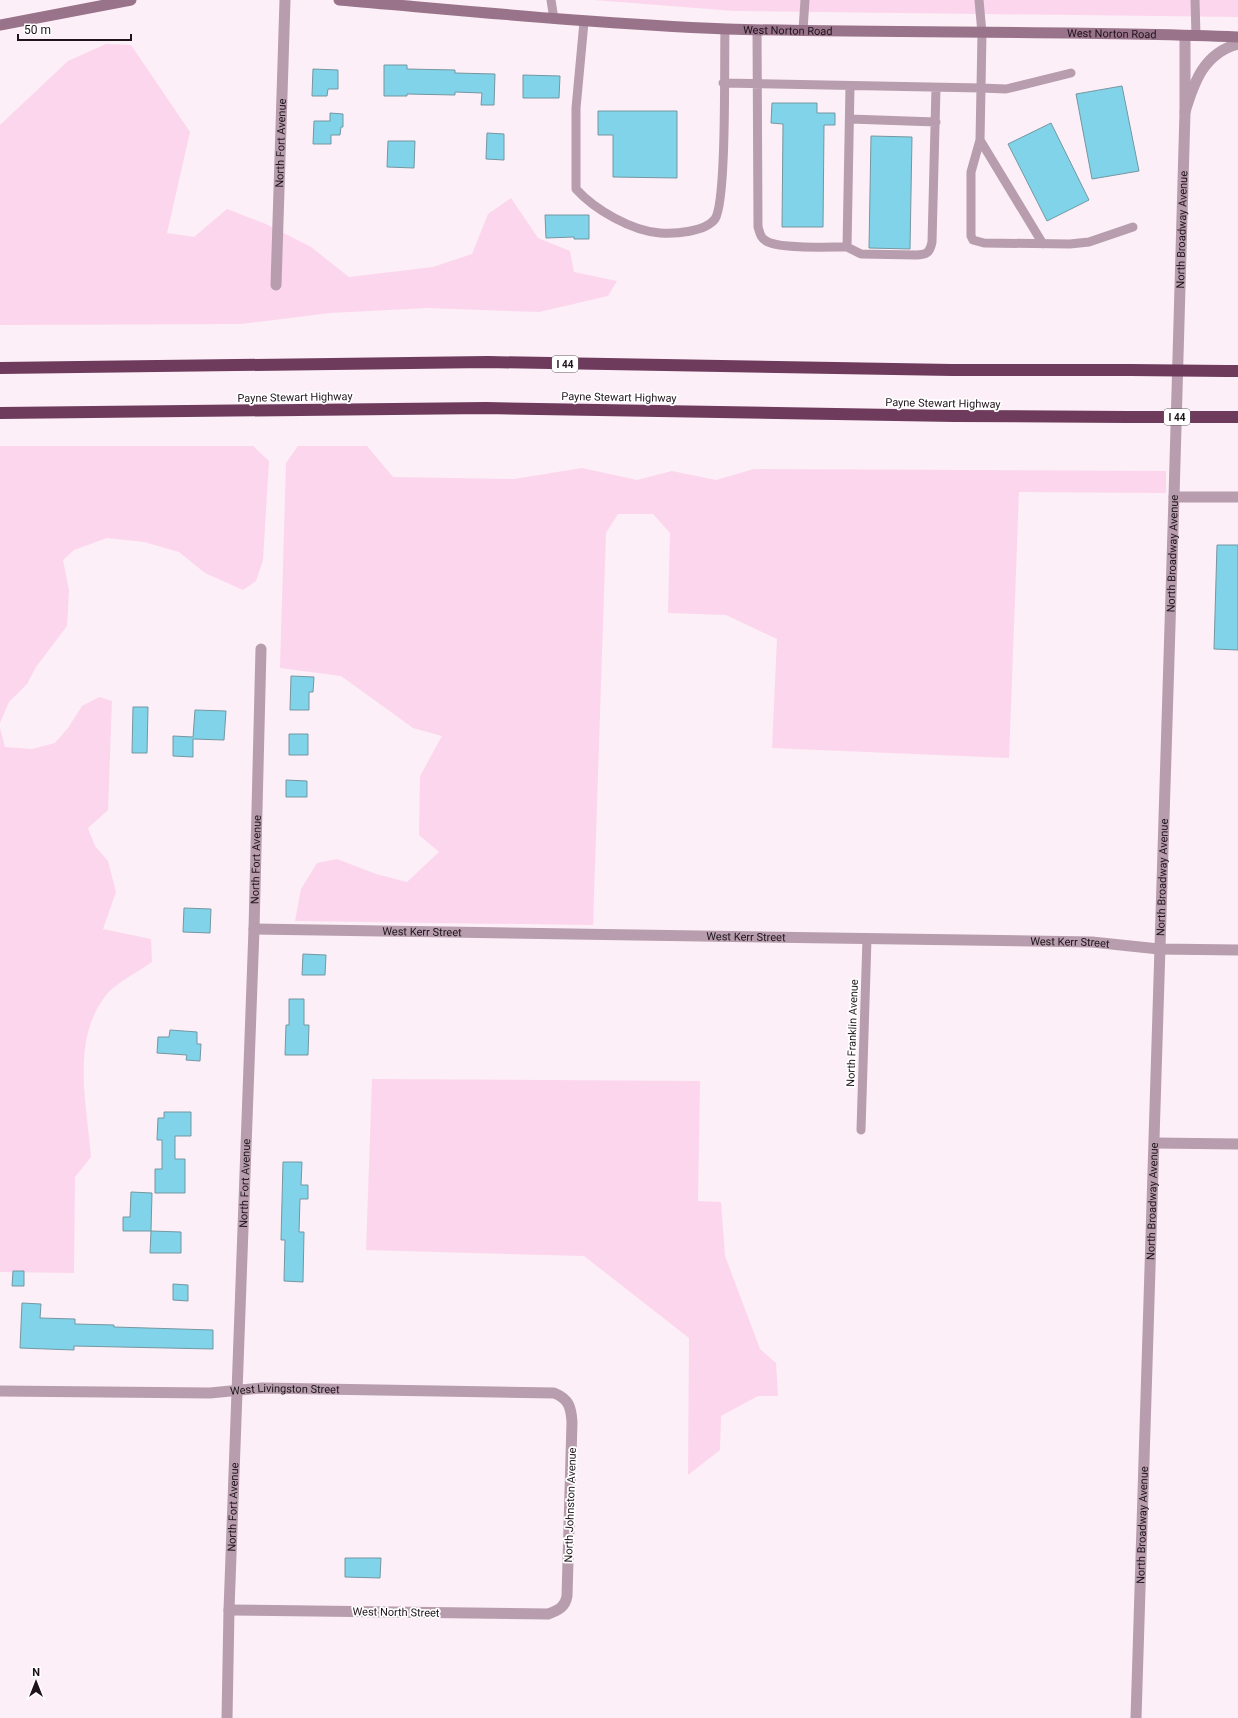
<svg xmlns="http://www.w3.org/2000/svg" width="1238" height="1718" font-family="Roboto,sans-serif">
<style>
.green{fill:#fcd6ed}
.building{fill:#81d3e9;stroke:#7597a1}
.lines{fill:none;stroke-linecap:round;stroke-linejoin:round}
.service{stroke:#b79dad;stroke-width:9}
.minor{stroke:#b79dad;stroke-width:11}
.tertiary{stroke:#b79dad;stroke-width:11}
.secondary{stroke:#99738a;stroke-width:11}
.motorway{stroke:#6e3b5d;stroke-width:12}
.motorway-bridge{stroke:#6e3b5d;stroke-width:12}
.labels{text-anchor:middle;stroke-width:3.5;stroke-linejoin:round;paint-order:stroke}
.shield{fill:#fff;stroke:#625a5f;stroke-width:1}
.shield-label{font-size:10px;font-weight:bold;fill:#1f141b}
.street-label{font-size:11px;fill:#1f141b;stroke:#fff}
</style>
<rect width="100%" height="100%" fill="#fceff7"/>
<!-- green -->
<path class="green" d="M594 0H1238V17L734 11Z
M106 44 131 45 190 132 167 233 194 237 227 209 266 224 311 247 349 277 433 267 472 254 488 214 511 198 538 238 570 251 574 272 617 281 608 296 539 312 428 308 330 313 241 324 0 325V125L68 61Z
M0 446H253L269 461 263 560 256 581 243 590 205 573 179 552 144 542 107 538 74 550 63 560 69 590 67 626 36 667 27 684 9 702 0 723Z
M298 446H367L393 477 514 479 582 468 637 480 672 471 716 480 754 469 1166 471V493L1019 492 1009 758 772 748 777 639 726 615 668 613 670 533 653 514H618L606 533 593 925 295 921 301 889 317 863 337 859 376 874 407 882 439 852 419 835 420 776 442 736 413 728 341 676 280 668 286 463Z
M99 697 112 701 108 810 88 828 95 846 108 861 116 892 103 929 151 939 152 962C141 970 115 984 107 994 70 1039 87 1105 91 1157L75 1177 74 1273 0 1272V728L5 747 32 749 55 743 68 728 82 706Z
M372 1079 700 1081 698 1201 721 1202 725 1256 760 1349 776 1363 778 1396H758L721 1416 720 1450 688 1475 689 1338 584 1256 366 1250Z"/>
<!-- building -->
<path class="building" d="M384 65H407V69L455 70V73L495 74 494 105H481L482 93 455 92V95L407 94V96H384Z
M313 69 338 70V89H328L327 96H312Z
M523 75 560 76 559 98H523Z
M1122 86 1139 171 1092 179 1076 94Z
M772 103H817V113H835V125H824L823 227H782L783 124 771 123Z
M598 111H677V178L613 177V135H598Z
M330 113 343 114V127H341L340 135H331V144H313L314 121H330Z
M1051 123 1089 200 1047 221 1008 144Z
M487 133 504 134V160L486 159Z
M871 136 912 137 910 249 869 248Z
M388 141H415L414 168 387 167Z
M545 215H589V239H574V237L546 238Z
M1217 545H1238V650L1214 649Z
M291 676 314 677 313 692H309V710H290Z
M133 707H148L147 753H132Z
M195 710 226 711 224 740 193 739V757L173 756V736L193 737Z
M289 734H308V755H289Z
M286 780 307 781V797H286Z
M184 908 211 909 210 933 183 932Z
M303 954 326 955 325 975H302Z
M289 999H304V1025H309L308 1055H285L286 1025H289Z
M170 1030 197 1032V1044H201L200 1061 186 1060 187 1055 157 1053 158 1037H169Z
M164 1112H191V1136H175V1159H185V1193H155V1169H162V1140H157L158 1118H164Z
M283 1162H302L301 1185H308V1199H300L299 1232H304L303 1282 284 1281 285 1240H281Z
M131 1192 152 1193 151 1231 181 1232V1253H150L151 1231H123V1217H130Z
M13 1271H24V1286H12Z
M173 1284 188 1285V1301L173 1300Z
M22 1303 41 1304 40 1318 75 1319V1324L114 1325V1327L213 1330V1349L74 1346V1350L20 1348Z
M345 1558H381L380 1578 345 1577Z"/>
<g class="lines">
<!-- service -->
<path class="service" d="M551 0 554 19
M979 0 982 33 981 88 1006 89 1071 73
M1195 0 1196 36
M584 22 576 108V189C595 210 632 231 660 233 675 234 705 232 715 219 727 201 724 59 725 29
M757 30 758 227C760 234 761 239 768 242 783 249 829 247 847 247L850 86
M803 30 805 0
M723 83 981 88 980 140 971 172V236L973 240 984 243 1070 244 1089 242 1133 227
M850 119 936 122
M980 140 1043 244
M847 247 861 254 916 255C927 255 930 252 932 242L936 88
M861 1130 867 938"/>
<!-- minor -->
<g class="minor">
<path id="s1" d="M276 285 285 0"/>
<path d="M1174 497H1238"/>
<path id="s2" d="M254 929 1092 942 1159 949 1238 950"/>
<path d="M1155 1143 1238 1144"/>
<path id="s3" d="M0 1391 210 1393 262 1388 554 1393C569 1399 571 1407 572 1422L567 1596C565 1607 559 1610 548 1614L229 1610"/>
<path id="s4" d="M227 1718 229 1610 254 929 261 649"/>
<path id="s5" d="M1136 1718 1174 497 1185 112V36"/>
</g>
<!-- tertiary -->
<path class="tertiary" d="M1185 112C1194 82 1204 53 1238 44"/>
<!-- secondary -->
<g class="secondary">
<path id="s6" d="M339 0C468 11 597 24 727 29 897 34 1068 30 1238 37"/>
<path d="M0 25 131 0"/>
</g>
<!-- motorway -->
<path class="motorway" d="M0 368 488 362 952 370H1130
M1227 371H1238
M0 413 486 408 954 416 1128 417
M1225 417H1238"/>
<!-- motorway-bridge -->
<path class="motorway-bridge" d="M1130 370 1227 371
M1128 417H1225"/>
</g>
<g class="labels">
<!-- shield labels -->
<g class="shield">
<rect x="552" y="356" width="26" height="16" rx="3"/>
<rect x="1164" y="409" width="26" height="16" rx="3"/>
</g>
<g class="shield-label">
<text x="565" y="368">I 44</text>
<text x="1177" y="421">I 44</text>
</g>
<!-- street labels -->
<g class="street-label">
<text dy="4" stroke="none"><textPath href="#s6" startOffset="450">West Norton Road</textPath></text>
<text dy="4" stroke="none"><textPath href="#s6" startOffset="774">West Norton Road</textPath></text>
<text dy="4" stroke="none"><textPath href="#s1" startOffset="142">North Fort Avenue</textPath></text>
<text dy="4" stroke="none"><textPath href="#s5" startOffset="1489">North Broadway Avenue</textPath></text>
<text transform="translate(295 397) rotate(-1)" y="4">Payne Stewart Highway</text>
<text transform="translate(619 397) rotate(1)" y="4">Payne Stewart Highway</text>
<text transform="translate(943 403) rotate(1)" y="4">Payne Stewart Highway</text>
<text dy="4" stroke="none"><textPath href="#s5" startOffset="1165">North Broadway Avenue</textPath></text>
<text dy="4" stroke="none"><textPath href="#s4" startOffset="859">North Fort Avenue</textPath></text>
<text dy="4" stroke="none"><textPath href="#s5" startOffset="841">North Broadway Avenue</textPath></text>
<text dy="4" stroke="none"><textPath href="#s2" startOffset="168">West Kerr Street</textPath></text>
<text dy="4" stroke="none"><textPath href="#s2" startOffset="492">West Kerr Street</textPath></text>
<text dy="4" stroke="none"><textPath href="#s2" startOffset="816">West Kerr Street</textPath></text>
<text transform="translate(852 1033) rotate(-88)" y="4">North Franklin Avenue</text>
<text dy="4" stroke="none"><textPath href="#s4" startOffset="535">North Fort Avenue</textPath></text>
<text dy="4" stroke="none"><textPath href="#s5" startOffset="517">North Broadway Avenue</textPath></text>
<text dy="4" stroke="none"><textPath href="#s3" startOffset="285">West Livingston Street</textPath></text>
<text transform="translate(570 1505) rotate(-88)" y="4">North Johnston Avenue</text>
<text dy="4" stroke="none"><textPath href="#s4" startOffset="211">North Fort Avenue</textPath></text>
<text dy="4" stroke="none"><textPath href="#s5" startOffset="193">North Broadway Avenue</textPath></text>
<text transform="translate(396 1612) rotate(1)" y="4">West North Street</text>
</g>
</g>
<!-- north arrow -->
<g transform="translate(36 1682)" stroke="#ffffff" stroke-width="3" paint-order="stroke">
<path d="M0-3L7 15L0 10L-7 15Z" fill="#1f141b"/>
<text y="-6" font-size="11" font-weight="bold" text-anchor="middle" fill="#1f141b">N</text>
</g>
<!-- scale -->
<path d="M18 34v6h113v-6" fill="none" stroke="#1f141b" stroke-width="2"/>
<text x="24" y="34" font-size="12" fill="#1f141b" stroke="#ffffff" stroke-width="3" paint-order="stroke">50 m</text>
</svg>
